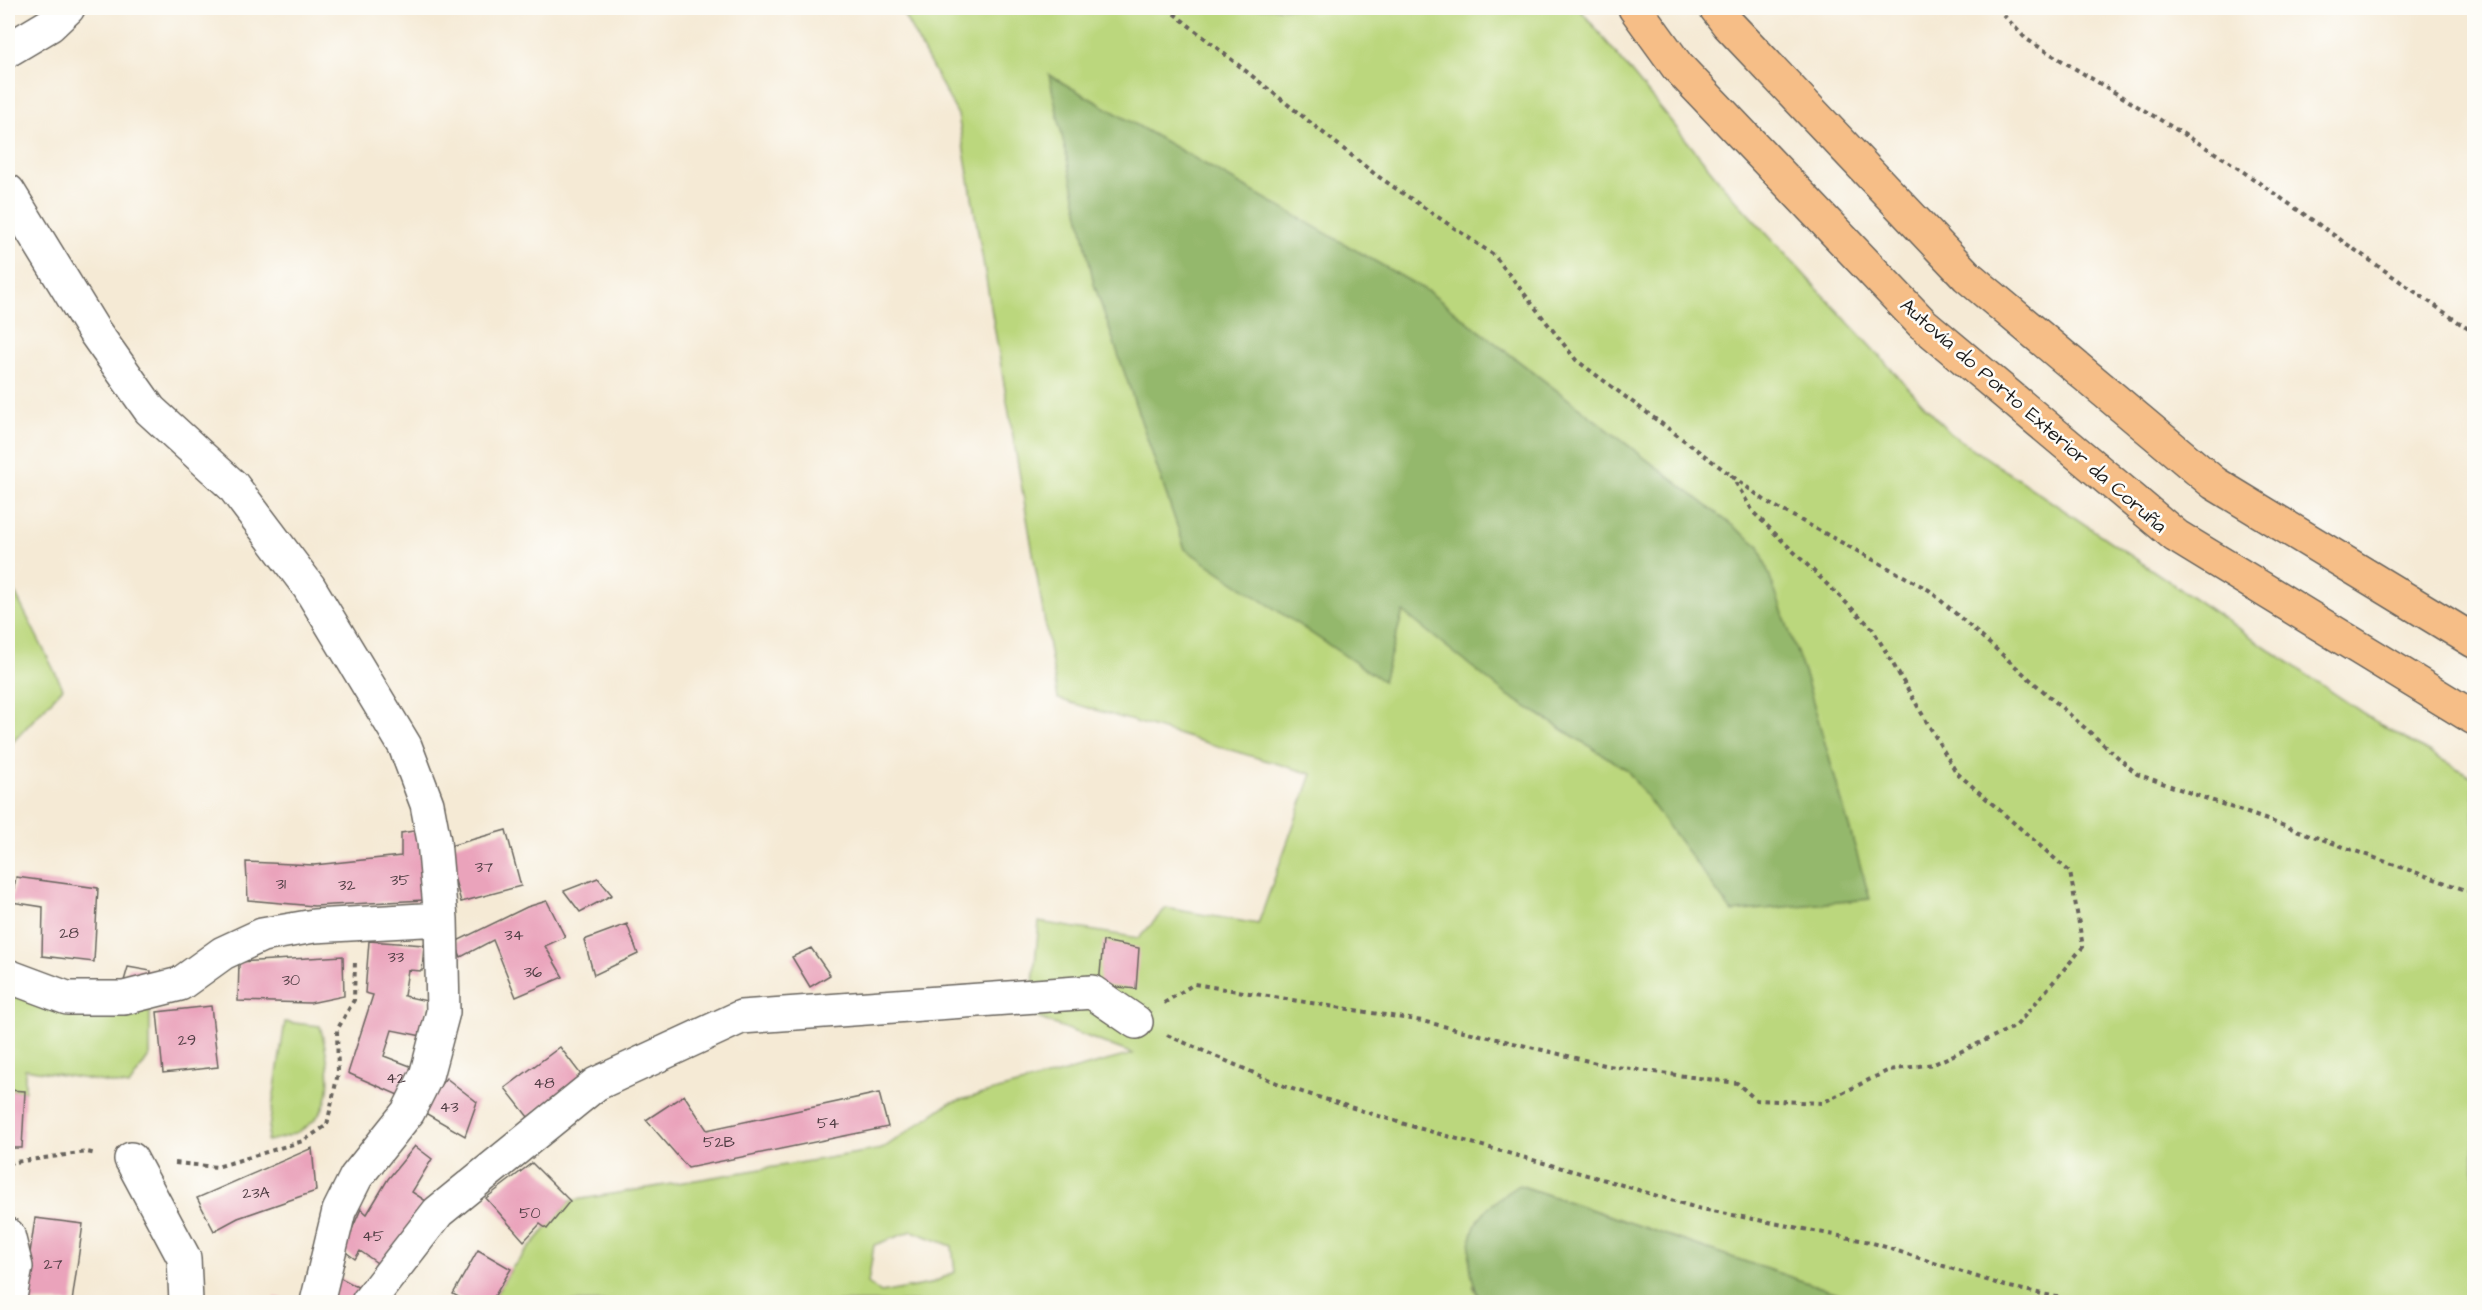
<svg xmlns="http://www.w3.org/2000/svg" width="2482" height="1310" font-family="'Architects Daughter',sans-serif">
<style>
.green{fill:#bbd77d;stroke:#6c7a4c;stroke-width:1.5;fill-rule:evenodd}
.forest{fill:#94b86c;stroke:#586a44;stroke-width:1.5}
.building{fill:#eaa3bb}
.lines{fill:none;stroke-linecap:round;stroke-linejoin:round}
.minor-casing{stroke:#68645d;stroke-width:36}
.highway-casing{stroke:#68645d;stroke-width:36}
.path{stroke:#68645d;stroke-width:4;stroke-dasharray:4.5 4.5;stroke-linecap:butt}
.minor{stroke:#fff;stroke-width:33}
.highway{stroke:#f6be87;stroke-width:33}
.labels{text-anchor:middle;stroke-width:5;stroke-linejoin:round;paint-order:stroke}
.number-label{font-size:16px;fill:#503e44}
.street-label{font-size:20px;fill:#1c1c1c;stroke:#fdfcf7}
</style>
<rect width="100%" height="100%" fill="#fdfcf7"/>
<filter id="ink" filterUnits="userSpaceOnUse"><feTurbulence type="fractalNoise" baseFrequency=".0167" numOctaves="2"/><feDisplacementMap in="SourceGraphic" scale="12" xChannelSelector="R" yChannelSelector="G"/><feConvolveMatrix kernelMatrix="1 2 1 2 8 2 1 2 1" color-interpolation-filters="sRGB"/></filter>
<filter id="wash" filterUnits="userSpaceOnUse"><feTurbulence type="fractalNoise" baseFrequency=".008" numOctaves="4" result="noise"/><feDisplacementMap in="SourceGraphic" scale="24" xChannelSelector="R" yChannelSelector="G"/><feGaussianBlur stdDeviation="1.35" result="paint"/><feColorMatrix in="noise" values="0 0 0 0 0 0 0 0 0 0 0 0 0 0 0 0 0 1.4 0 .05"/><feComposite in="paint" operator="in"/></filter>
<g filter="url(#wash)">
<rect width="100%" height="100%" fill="#f5ead5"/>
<!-- green -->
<path class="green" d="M900 8H1579L1731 195 1950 433 2381 725 2474 778V1302H1864L1519 1185 1473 1286 1481 1302H491L511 1269 570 1201 882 1149 949 1103 1133 1054 1030 1015 1039 922 1139 938 1166 908 1258 924 1312 774 1058 699 958 115ZM912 1231 952 1246 955 1272 930 1284 881 1293 868 1283 874 1245Z
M8 579 63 688 8 747Z
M8 991C53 1001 105 1021 150 1008V1055L129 1086 25 1069V1091L8 1090Z
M285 1022 320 1026C336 1084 337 1130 267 1141Z"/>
<!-- forest -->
<path class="forest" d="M1049 75 1429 292 1759 546 1807 681 1870 899 1732 912 1626 769 1507 695 1403 612 1383 681 1185 549 1094 284Z
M1519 1185 1864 1302H1481C1468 1275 1462 1235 1486 1210 1495 1201 1508 1193 1519 1185Z"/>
<g id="blocks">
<!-- building -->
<path class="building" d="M420 830 424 900 314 906 248 900 246 862 314 865 401 856V833Z
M506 830 521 886 461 902 446 847Z
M16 877 98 888 94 962 42 956 43 907 11 902Z
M598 878 612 895 580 912 564 891Z
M547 901 565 937 545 946 563 977 516 997 493 940 461 957 455 942 527 907Z
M627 924 638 954 594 975 584 940Z
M369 941 424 945 422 971 408 970 404 996 427 1001 422 1036 392 1030 384 1056 418 1069 405 1098 348 1073 373 995 365 993Z
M1103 941 1139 948 1136 989 1099 985Z
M811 948 830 975 810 987 792 957Z
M343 956 344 996 310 1003 238 1001 239 962Z
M128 967 151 971 149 985 124 981Z
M211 1006 218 1067 163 1073 157 1012Z
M560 1047 582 1076 528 1117 505 1088Z
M446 1078 477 1102 465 1136 420 1110Z
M8 1090 25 1091 22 1148H8Z
M879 1093 888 1127 688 1168 646 1120 684 1095 707 1130Z
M415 1146 432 1159 412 1192 429 1203 383 1267 360 1251 355 1259 343 1250 361 1209 367 1214 388 1179Z
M312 1148 316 1191 238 1218 214 1231 197 1198Z
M532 1163 570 1201 547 1229 540 1224 524 1241 486 1198Z
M35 1218 83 1224 72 1302H23Z
M478 1250 511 1269 491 1302H467L453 1294Z
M339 1277 367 1292 359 1302H331Z
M275 1297 296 1302H274Z"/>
</g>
</g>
<g filter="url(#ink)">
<use href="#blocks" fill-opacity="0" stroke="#68645d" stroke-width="1.5"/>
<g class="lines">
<!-- minor casing -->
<g class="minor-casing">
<path id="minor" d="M8 50 50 25 68 8
M8 191 94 331 150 410 233 486 309 587 405 746 427 804 434 841 441 919 443 1012 426 1076 408 1112 356 1177 339 1211 317 1302
M8 976 67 998H124L180 984 223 953 262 935 314 926 441 919
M131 1159 184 1258 186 1302
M8 1235 16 1267 9 1302
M368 1302 438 1212 596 1084 741 1017 1092 992 1136 1022"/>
</g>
<!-- highway casing -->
<g class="highway-casing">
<path id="highway" d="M1635 8 1677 66 1922 323 2176 536 2474 718
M1716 8 1728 24 1967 276 2214 483 2474 641"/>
</g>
<!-- path -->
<path class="path" d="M1167 8 1376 175 1494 255 1576 360 1767 502 1929 590 2137 774 2474 893
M1997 8 2026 39 2225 159 2474 333
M1164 1003 1194 984 1422 1021 1609 1066 1737 1083 1756 1100 1822 1103 1889 1070 1934 1064 2016 1026 2083 947 2070 872 1956 772 1872 628 1754 513 1731 475
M1167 1035 1286 1087 1411 1126 1612 1182 1697 1208 1870 1242 2005 1286 2080 1302
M8 1163 87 1152 96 1154
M175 1163 217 1167 303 1141 327 1125 338 1073 337 1030 354 1000 355 960"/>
<!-- minor -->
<use href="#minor" class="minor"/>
<!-- highway -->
<use href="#highway" class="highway"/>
</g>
</g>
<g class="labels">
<!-- number labels -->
<g class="number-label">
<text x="484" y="872">37</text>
<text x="400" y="885">35</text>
<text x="281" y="889">31</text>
<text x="347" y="890">32</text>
<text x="69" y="938">28</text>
<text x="514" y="940">34</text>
<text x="396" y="962">33</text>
<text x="533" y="977">36</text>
<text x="291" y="985">30</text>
<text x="187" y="1045">29</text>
<text x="396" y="1083">42</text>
<text x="544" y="1088">48</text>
<text x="449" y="1112">43</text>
<text x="828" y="1128">54</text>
<text x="719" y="1147">52B</text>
<text x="256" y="1198">23A</text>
<text x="530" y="1218">50</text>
<text x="373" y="1241">45</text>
<text x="53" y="1269">27</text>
</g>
<!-- street labels -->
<g class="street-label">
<text transform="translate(2034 415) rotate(41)" y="7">Autovía do Porto Exterior da Coruña</text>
</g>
</g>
<!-- margin -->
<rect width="2482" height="1310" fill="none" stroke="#fdfcf7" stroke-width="30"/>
</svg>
